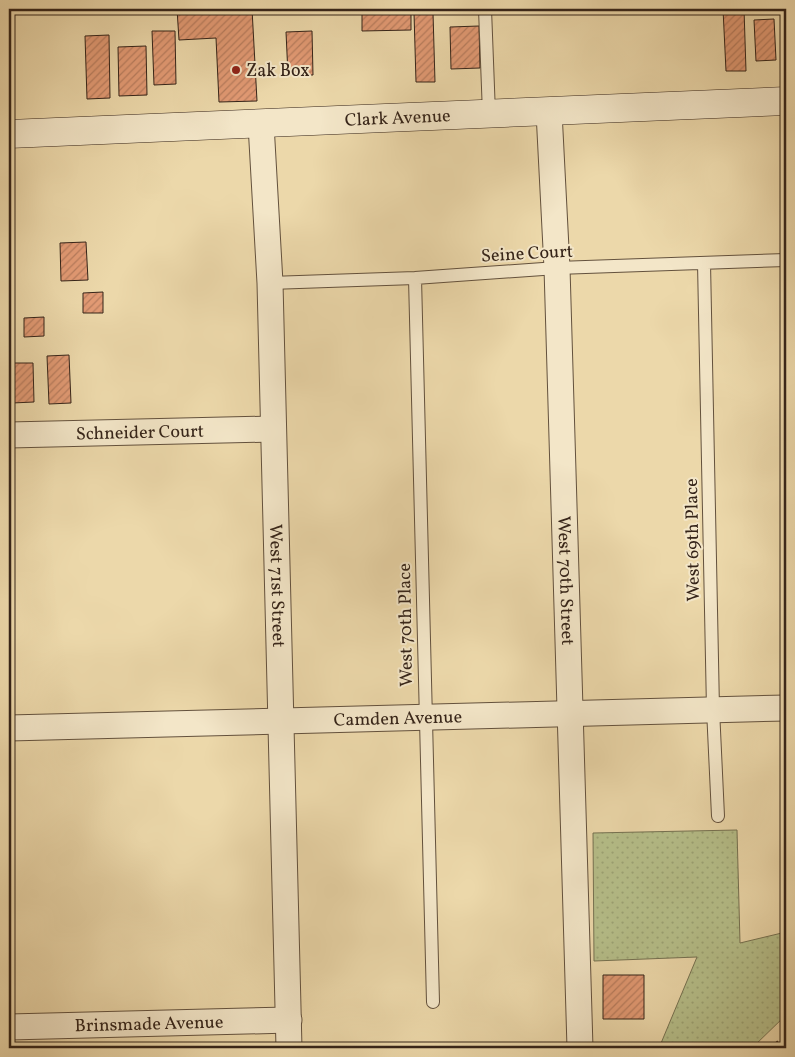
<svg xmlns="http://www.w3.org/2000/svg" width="795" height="1057" font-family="Vollkorn,serif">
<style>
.green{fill:url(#green-dots);stroke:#767252}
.building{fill:url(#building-hatch);stroke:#352419}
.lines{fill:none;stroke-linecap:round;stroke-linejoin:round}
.lane-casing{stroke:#63513d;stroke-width:14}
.street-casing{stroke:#63513d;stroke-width:27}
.secondary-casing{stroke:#352419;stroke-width:29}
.lane{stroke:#f3e6c8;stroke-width:12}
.street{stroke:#f3e6c8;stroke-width:25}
.secondary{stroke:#f3e6c8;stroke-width:28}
.rail{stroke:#352419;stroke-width:4;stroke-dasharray:9 9;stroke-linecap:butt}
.poi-dot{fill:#8f2418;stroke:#f3e6c8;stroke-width:2}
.labels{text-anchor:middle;stroke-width:4;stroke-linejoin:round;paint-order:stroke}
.poi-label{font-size:18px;fill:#352419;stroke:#f3e6c8;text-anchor:start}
.street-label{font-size:18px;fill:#352419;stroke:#f3e6c8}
</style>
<defs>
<pattern id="green-dots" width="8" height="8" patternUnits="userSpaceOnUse" patternTransform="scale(1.25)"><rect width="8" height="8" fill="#b6bf8a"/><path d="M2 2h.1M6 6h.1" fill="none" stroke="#9da476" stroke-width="1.8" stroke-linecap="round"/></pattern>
<pattern id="building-hatch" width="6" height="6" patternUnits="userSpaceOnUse" patternTransform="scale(1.25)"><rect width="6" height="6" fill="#e29a74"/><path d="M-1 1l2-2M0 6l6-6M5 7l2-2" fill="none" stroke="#b87d5e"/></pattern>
</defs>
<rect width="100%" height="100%" fill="#ecd8aa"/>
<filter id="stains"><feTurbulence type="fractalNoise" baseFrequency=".004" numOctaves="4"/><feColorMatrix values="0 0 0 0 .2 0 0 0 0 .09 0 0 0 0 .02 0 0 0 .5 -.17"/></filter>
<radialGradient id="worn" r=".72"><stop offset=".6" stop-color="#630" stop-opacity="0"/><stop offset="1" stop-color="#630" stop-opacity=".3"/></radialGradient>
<!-- green -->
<path class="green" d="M737 830 740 943 786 932V1015L752 1048H659L697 957 594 961 593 833Z"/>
<!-- building -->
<path class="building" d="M177 9H252L257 101 219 102 216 38 179 40Z
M362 9H411V30L362 31Z
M723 9H744L746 71H726Z
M414 13H433L435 82H416Z
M774 19 776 60 756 61 754 20Z
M479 26 480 68 451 69 450 27Z
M152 31H175L176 84 154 85Z
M312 31 313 75H288L286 32Z
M109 35 110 98 87 99 85 36Z
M146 46 147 95 119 96 118 47Z
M86 242 88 280 61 281 60 243Z
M103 292V313H83V293Z
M44 317V336L24 337V318Z
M69 355 71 403 49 404 47 356Z
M11 363H33L34 402 12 403Z
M603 975H644V1019H603Z"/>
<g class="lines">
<!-- lane casing -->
<g class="lane-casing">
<path id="lane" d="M485 9 489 114
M704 263 713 709 718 816
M415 278 433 1002
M270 283 415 278 557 268 786 260"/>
</g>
<!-- street casing -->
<g class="street-casing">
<g id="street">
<path id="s1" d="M549 112 557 268 580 1048"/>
<path id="s2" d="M261 124 270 283 289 1048"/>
<path id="s3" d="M9 435 272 429"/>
<path id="s4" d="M9 728 786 708"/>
<path id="s5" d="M9 1027 289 1020"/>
</g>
</g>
<!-- secondary casing -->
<g class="secondary-casing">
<g id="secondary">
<path id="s6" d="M9 134 786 101"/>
</g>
</g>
<!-- lane -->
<use href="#lane" class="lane"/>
<!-- street -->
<use href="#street" class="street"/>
<!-- secondary -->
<use href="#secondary" class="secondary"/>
<!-- rail -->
<path class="rail" d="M772 1048 786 1035"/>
</g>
<!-- markers -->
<circle class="poi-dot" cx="236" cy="70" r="5"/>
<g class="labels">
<!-- poi labels -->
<g class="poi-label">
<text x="246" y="76">Zak Box</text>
</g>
<!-- street labels -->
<g class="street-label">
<text dy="6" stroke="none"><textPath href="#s6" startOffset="389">Clark Avenue</textPath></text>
<text transform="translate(527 253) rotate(-3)" y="6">Seine Court</text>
<text dy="6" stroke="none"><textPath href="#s3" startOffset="131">Schneider Court</textPath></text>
<text transform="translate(692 540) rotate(-91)" y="6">West 69th Place</text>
<text dy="6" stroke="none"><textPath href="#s1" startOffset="469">West 70th Street</textPath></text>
<text dy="6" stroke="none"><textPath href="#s2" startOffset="462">West 71st Street</textPath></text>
<text transform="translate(405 625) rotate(-91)" y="6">West 70th Place</text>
<text dy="6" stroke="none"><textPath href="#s4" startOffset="389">Camden Avenue</textPath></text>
<text dy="6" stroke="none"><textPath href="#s5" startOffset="140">Brinsmade Avenue</textPath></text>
</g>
</g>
<!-- margin -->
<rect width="795" height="1057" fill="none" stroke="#ecd8aa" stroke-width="30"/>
<rect x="10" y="10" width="775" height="1037" fill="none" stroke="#352419" stroke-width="2.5"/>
<rect x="15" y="15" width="765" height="1027" fill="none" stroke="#352419"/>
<rect width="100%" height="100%" filter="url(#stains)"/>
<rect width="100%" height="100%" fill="url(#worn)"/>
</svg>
